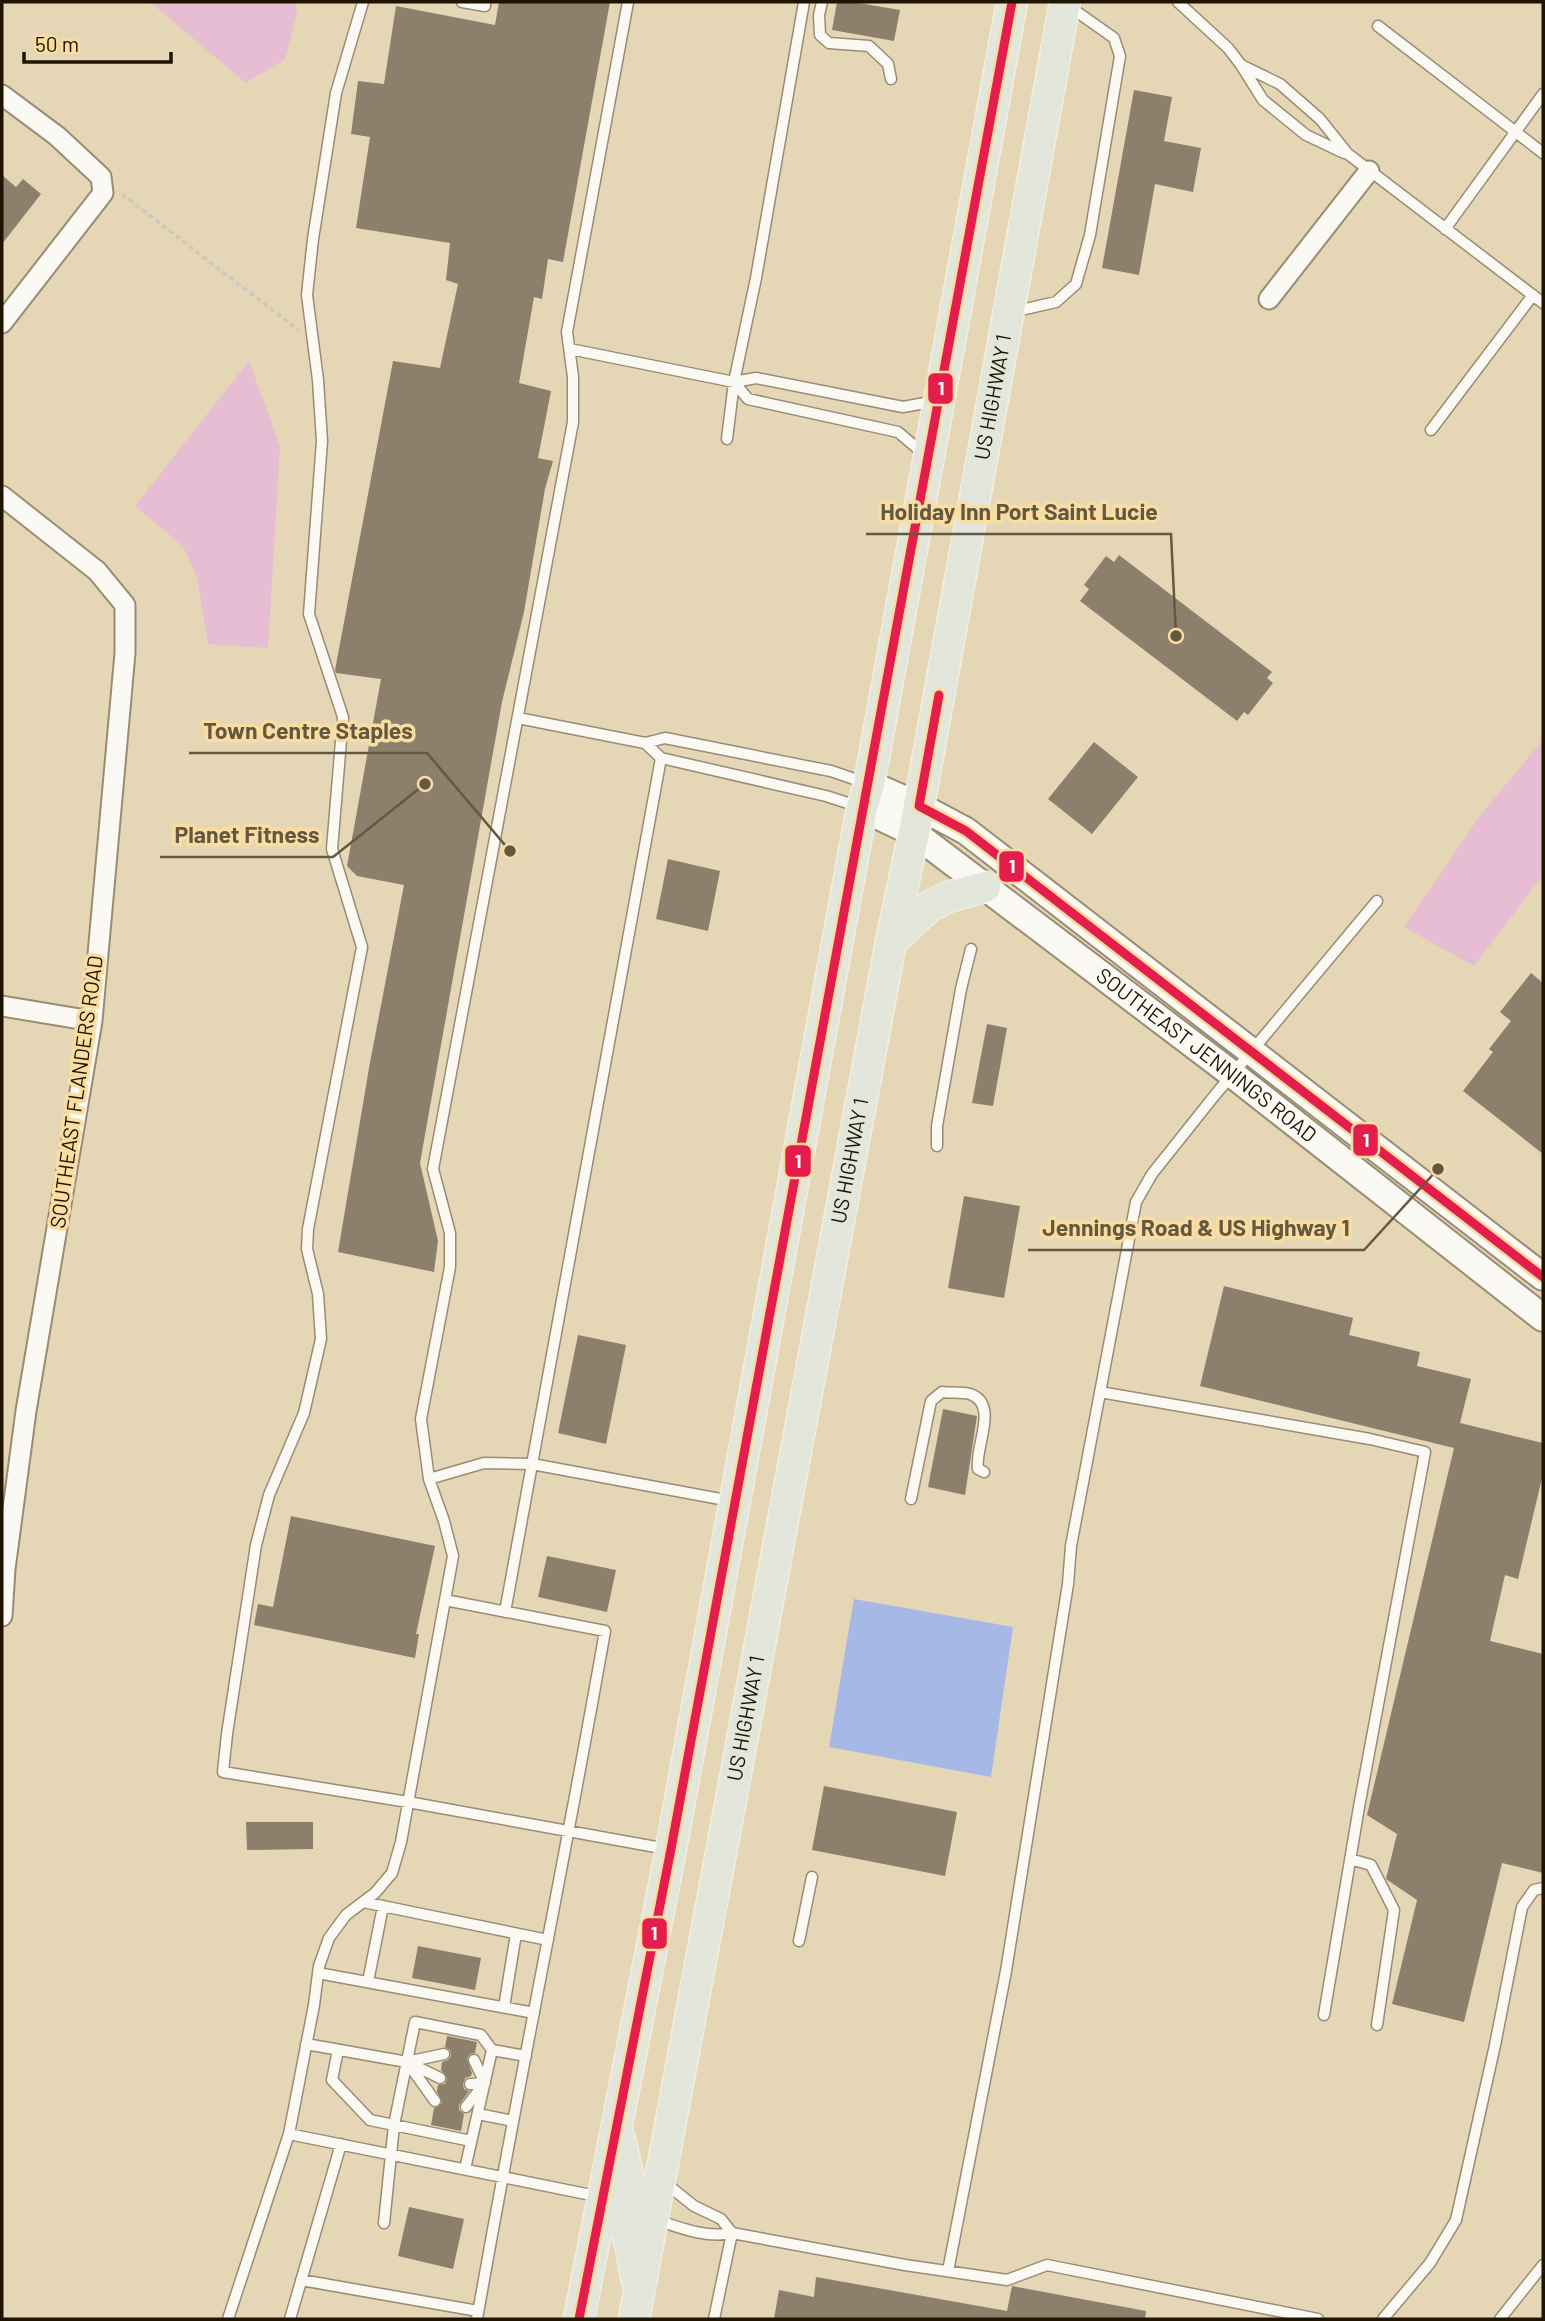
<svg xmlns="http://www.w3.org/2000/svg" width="1545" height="2321" font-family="Barlow,sans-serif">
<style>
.green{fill:#e7bdd3}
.water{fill:#a6b9e6}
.building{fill:#8c806c}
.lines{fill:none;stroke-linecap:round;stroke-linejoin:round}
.lane-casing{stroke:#988c73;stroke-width:13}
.street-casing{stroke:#988c73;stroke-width:23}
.secondary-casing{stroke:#988c73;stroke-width:30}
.primary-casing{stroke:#f3edde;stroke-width:33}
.path{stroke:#cec9c0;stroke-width:3.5;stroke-dasharray:5 3.5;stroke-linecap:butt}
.lane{stroke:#fbf9f4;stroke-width:10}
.street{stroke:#fbf9f4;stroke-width:19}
.secondary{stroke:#fbf9f4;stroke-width:26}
.primary{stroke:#e2e6db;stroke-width:30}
.bus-1-casing{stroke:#f9dda2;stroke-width:14}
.bus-1{stroke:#e31d4c;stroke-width:9}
.labels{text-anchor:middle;stroke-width:7;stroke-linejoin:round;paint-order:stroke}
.street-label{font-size:21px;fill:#1e1400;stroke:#f9dda2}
.leader{fill:none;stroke:#645840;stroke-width:2.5}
.callout-dot{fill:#645840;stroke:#f9dda2;stroke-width:2.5}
.callout-label{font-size:23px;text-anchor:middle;font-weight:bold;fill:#645840;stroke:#f9dda2;stroke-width:7;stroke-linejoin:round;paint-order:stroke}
.line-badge{stroke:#f9dda2;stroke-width:2.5}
.badge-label{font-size:19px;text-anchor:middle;font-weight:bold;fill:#fff}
</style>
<rect width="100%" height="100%" fill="#e5d6b6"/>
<!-- green -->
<path class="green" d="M150 2H295L297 13 285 59 246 83Z
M249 361 280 446 268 648 208 644 197 577 183 546 135 506Z
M1543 740V875L1474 966 1404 927 1479 817Z"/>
<!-- water -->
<path class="water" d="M854 1599 1013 1627 991 1777 829 1747Z"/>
<!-- building -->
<path class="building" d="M499 2H610L563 262 548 259 542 299 534 297 519 383 551 391 538 458 553 461 545 489 524 612 502 702 420 1163 438 1241 434 1272 338 1252 369 1068 404 885 357 876 347 866 381 679 336 673 335 670 393 361 440 368 458 284 446 280 450 243 356 228 370 137 351 134 358 81 384 84 396 6 495 25Z
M837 2H853L900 10 894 41 832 30Z
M1134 90 1172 97 1164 141 1201 148 1193 192 1155 184 1139 275 1102 268Z
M2 175 16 187 23 179 41 194 2 244Z
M1119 555 1272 672 1267 678 1273 683 1248 715 1244 712 1237 721 1080 601 1089 589 1084 585 1106 556 1114 562Z
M1094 742 1138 777 1092 834 1048 799Z
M668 859 720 871 708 931 656 919Z
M1531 973 1543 983V1154L1463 1091 1493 1052 1489 1049 1511 1021 1500 1012Z
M987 1024 1007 1028 993 1106 972 1103Z
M964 1196 1020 1206 1004 1298 948 1288Z
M1224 1286 1353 1318 1349 1335 1420 1352 1417 1366 1471 1379 1460 1423 1543 1443V1474L1518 1579 1505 1575 1490 1641 1543 1654V1873L1502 1863 1464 2022 1392 2004 1417 1900 1386 1879 1397 1834 1367 1815 1454 1448 1200 1386Z
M578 1335 626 1345 606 1444 558 1433Z
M943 1409 977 1416 965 1495 928 1487Z
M291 1516 435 1546 416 1634H419L415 1658 254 1625 258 1604 273 1607Z
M547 1556 616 1570 607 1612 538 1597Z
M824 1786 957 1812 945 1876 812 1850Z
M246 1822H313V1849L247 1850Z
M418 1946 481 1958 475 1990 412 1978Z
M447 2036 477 2042 475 2053 470 2054 467 2059 472 2073 471 2076 465 2078 463 2084 464 2089 469 2091 459 2105V2110L464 2114 461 2131 431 2125 434 2108 442 2103 437 2091 438 2085 445 2084 447 2078 441 2070 442 2062 448 2060 451 2056 450 2050 445 2047Z
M409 2207 464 2219 453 2269 398 2256Z
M816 2277 1007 2311 1012 2286 1146 2311 1145 2319H774L779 2290 814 2297Z"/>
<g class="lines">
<!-- lane casing -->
<g class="lane-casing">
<path id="lane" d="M363 2 336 93 313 239 307 295 318 380 322 441 309 614 343 717 332 849 362 947 308 1229 307 1249 318 1294 321 1339 304 1413 269 1495 256 1545 227 1734 223 1772 408 1802 667 1849
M462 2 485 6V2
M822 2 819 15 820 35 829 43 869 46 888 64 891 79
M1178 2 1228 48 1241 65 1263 100 1306 135 1344 153
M1378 26 1543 153
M1241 65 1280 84 1320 119 1348 154 1543 303
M1445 229 1543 94
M1012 312 1056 302 1076 284 1090 235 1120 56 1114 38 1070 7
M570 349 734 382 756 378 903 407 936 401
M734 382 748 399 898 432 924 454
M1431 430 1533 295
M727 439 734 382 756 278 804 2
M518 718 645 743 665 738 831 771 866 783
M645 743 661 758 826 796 860 807
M937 1146V1126L961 989 971 949
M1100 1392 1370 1439 1425 1452 1359 1807 1324 2015
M429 1479 484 1463 532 1464 731 1501
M911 1499 931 1401 942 1392C951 1393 962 1392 970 1394 1000 1404 974 1448 978 1469L984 1472
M445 1600 605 1631C565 1861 517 2089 477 2319
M505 1612 661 758
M1350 1859 1371 1865 1394 1910 1377 2025
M363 1902 548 1940
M799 1941 812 1877
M318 1973 534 2013
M368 1982 383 1906
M504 2007 516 1934
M306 2044 407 2062 435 2101
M338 2050 332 2080 370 2120 471 2141
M440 2078 407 2062 444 2054
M470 2084 485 2083 474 2060
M466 2107 483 2085
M478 2114 513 2121
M289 2134 601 2197
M465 2169 492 2050
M664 2182 694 2206 721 2219 732 2233 714 2319
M654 2219C678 2227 707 2239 732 2233L905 2265 1007 2280 1047 2265 1318 2319
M384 2223 394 2125 415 2022 481 2035 492 2050 526 2056
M948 2271 1006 1971 1068 1584 1071 1546 1136 1202 1152 1174 1215 1095 1377 901
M301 2280 478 2311
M228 2319 289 2134 314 2005 319 1966 329 1938 346 1915 375 1893 392 1873 401 1842 453 1556 444 1521 429 1479 421 1419 450 1267V1233L433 1169 573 422V377L567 332 628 2
M290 2319 341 2144
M1383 2319 1430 2263 1456 2220 1495 2045 1522 1907 1534 1890 1543 1888
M1500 2319 1543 2265"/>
</g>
<!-- street casing -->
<g class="street-casing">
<path id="street" d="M2 95 57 136 101 177 103 193 2 323
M1269 299 1369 171
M2 496 97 571 125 605V653L92 1021 26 1411 5 1569 2 1616
M2 1006 92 1021"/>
</g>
<!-- secondary casing -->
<g class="secondary-casing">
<g id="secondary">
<path d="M869 784 919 806 966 831 1543 1277"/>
<path id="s1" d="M862 808 914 833 1232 1074 1543 1318"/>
</g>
</g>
<!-- primary casing -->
<g class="primary-casing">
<g id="primary">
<path d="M891 942 930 906 948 897 985 887"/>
<path d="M620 2139 632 2192 653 2219"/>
<path d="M603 2206C632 2227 630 2244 636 2278"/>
<path d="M579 2319 671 1849 862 808 869 784 1012 2"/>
<path id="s2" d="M634 2319 891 942 914 833 1065 2"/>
</g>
</g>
<!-- path -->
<path class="path" d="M122 194 298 330"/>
<!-- lane -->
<use href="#lane" class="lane"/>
<!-- street -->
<use href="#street" class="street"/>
<!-- secondary -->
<use href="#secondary" class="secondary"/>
<!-- primary -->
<use href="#primary" class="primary"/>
<!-- bus-1 casing -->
<g class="bus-1-casing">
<path id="bus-1" d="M939 695 919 806 966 831 1543 1277
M579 2319 671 1849 1012 2"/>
</g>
<!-- bus-1 -->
<use href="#bus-1" class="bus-1"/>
</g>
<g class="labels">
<!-- street labels -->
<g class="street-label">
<text dy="7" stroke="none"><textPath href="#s2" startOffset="1955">US HIGHWAY 1</textPath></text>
<text dy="7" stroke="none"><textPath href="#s1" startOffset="425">SOUTHEAST JENNINGS ROAD</textPath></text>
<text transform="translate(77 1092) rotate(-82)" y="7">SOUTHEAST FLANDERS ROAD</text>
<text dy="7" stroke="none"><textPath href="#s2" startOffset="1178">US HIGHWAY 1</textPath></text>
<text dy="7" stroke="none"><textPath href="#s2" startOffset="611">US HIGHWAY 1</textPath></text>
</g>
</g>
<!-- callouts -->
<path class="leader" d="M1176 636L1171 534H866M510 851L427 753H189M425 784L333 857H160M1438 1169L1364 1250H1028"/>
<g class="callout-dot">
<circle cx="1176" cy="636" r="7"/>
<circle cx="510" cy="851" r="7"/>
<circle cx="425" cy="784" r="7"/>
<circle cx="1438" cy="1169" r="7"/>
</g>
<g class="callout-label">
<text x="1019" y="520">Holiday Inn Port Saint Lucie</text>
<text x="308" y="739">Town Centre Staples</text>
<text x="247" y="843">Planet Fitness</text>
<text x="1196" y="1236">Jennings Road &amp; US Highway 1</text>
</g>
<g class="line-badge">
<rect x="927" y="372" width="27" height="33" rx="7" fill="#e31d4c"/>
<rect x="998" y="850" width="27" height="33" rx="7" fill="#e31d4c"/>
<rect x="1352" y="1123" width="27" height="34" rx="7" fill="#e31d4c"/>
<rect x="784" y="1144" width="28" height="34" rx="7" fill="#e31d4c"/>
<rect x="641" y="1917" width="27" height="33" rx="7" fill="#e31d4c"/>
</g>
<g class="badge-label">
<text x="941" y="395">1</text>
<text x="1012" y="873">1</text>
<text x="1366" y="1147">1</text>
<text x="798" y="1168">1</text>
<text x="654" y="1940">1</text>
</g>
<!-- border -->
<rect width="1545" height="2321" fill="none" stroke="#1e1400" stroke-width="7"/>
<!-- scale -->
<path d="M24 52v10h147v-10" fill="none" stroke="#1e1400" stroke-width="3.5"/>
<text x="35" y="52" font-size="21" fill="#1e1400" stroke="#f9dda2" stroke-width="5" paint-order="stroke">50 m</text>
</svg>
